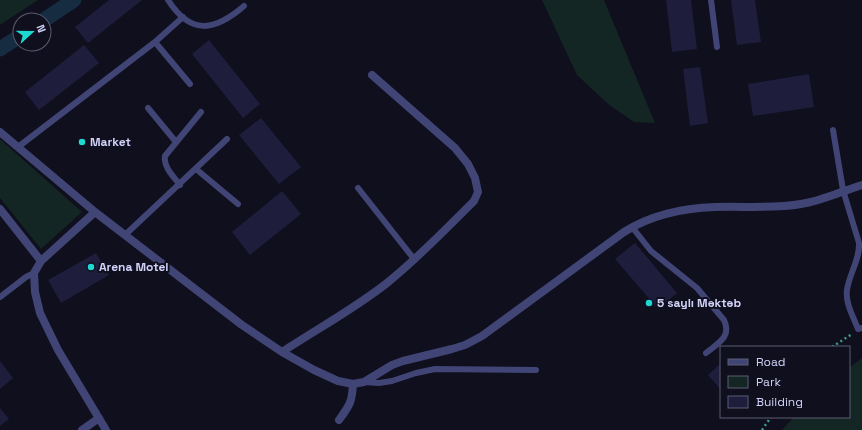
<svg xmlns="http://www.w3.org/2000/svg" width="862" height="430" font-family="'Space Grotesk',sans-serif">
<style>
.green{fill:#132623}
.lines{fill:none;stroke-linecap:round;stroke-linejoin:round}
.canal{stroke:#152c41;stroke-width:15}
.building{fill:#1f1d3c}
.path{stroke:#3da18d;stroke-width:2.5;stroke-dasharray:2 3;stroke-linecap:butt}
.service{stroke:#404576;stroke-width:6}
.minor{stroke:#404576;stroke-width:8}
.poi-dot{fill:#1dd9d2;stroke:#0f0f1d;stroke-width:1.5}
.labels{text-anchor:middle;stroke-width:4;stroke-linejoin:round;paint-order:stroke}
.poi-label{font-size:12px;font-weight:bold;fill:#d1d2f9;stroke:#0f0f1d;text-anchor:start}
</style>
<rect width="100%" height="100%" fill="#0f0f1d"/>
<!-- green -->
<path class="green" d="M0 0H38L0 25Z
M542 0H604L655 123 634 122 608 104 577 75Z
M0 139 82 212 41 249 0 198Z
M862 358V430H782L794 417H849V368Z"/>
<g class="lines">
<!-- canal -->
<path class="canal" d="M44 20 74 0
M0 49 20 36"/>
</g>
<!-- building -->
<path class="building" d="M109 0H142L88 43 75 27Z
M666 0H691L697 49 672 52Z
M731 0H755L761 42 737 45Z
M209 40 260 104 243 118 192 54Z
M84 45 99 63 39 110 25 92Z
M700 67 708 123 690 126 683 69Z
M809 74 814 107 753 116 748 84Z
M261 118 301 167 279 184 239 135Z
M282 191 301 214 250 255 232 232Z
M635 243 677 293 658 309 615 259Z
M96 253 109 275 61 303 48 280Z
M0 361 13 378 0 389Z
M721 363V390L708 375Z
M0 408 9 419 0 426Z"/>
<g class="lines">
<!-- path -->
<path class="path" d="M832 347 852 334
M762 430 771 417"/>
<!-- service -->
<path class="service" d="M168 0C191 36 215 31 244 6
M711 0 717 47
M155 42 190 84
M148 108 176 142
M833 130 843 190 859 243C860 260 849 274 847 290 845 303 854 318 858 329L862 328
M18 147 155 42 183 17
M196 169 238 204
M180 185C174 177 163 167 165 156L201 112
M358 188 414 259
M632 227 651 251 697 288 724 320C732 337 718 343 706 353
M125 235 227 139
M0 297 26 277 34 273
M364 382 379 383 392 381 416 373 435 369 536 370"/>
<!-- minor -->
<path class="minor" d="M0 132 95 212 242 325 282 352 314 370 338 381 353 384 364 382 392 365 403 361 452 349 465 345 482 336 624 232C651 215 684 208 715 207 744 206 773 209 801 204 822 201 842 191 862 185
M0 209 41 261
M95 212 41 261 34 273 35 292 40 313 58 350 106 430
M282 352C317 329 354 309 387 283 418 258 446 229 474 201L478 192 475 178 468 164 455 148 372 75
M339 420C350 405 352 402 353 384
M82 430 99 418"/>
</g>
<!-- markers -->
<g class="poi-dot">
<circle cx="82" cy="142" r="4"/>
<circle cx="91" cy="267" r="4"/>
<circle cx="649" cy="303" r="4"/>
</g>
<g class="labels">
<!-- poi labels -->
<g class="poi-label">
<text x="90" y="146">Market</text>
<text x="99" y="271">Arena Motel</text>
<text x="657" y="307">5 saylı Məktəb</text>
</g>
</g>
<!-- legend -->
<rect x="720" y="346" width="130" height="72" fill="#0f0f1d" stroke="#5d5d75"/>
<rect x="728" y="359" width="20" height="6" fill="#404576" stroke="#5d5d75"/>
<text x="756" y="366" font-size="12" fill="#d1d2f9">Road</text>
<rect x="728" y="376" width="20" height="12" fill="#132623" stroke="#5d5d75"/>
<text x="756" y="386" font-size="12" fill="#d1d2f9">Park</text>
<rect x="728" y="396" width="20" height="12" fill="#1f1d3c" stroke="#5d5d75"/>
<text x="756" y="406" font-size="12" fill="#d1d2f9">Building</text>
<!-- north arrow -->
<g transform="translate(32 32) rotate(69)"><circle r="19" fill="#0f0f1d" stroke="#5d5d75"/>
<path d="M0-3L7 15L0 10L-7 15Z" fill="#1dd9d2"/>
<text y="-6" font-size="11" font-weight="bold" text-anchor="middle" fill="#d1d2f9">N</text>
</g>
</svg>
